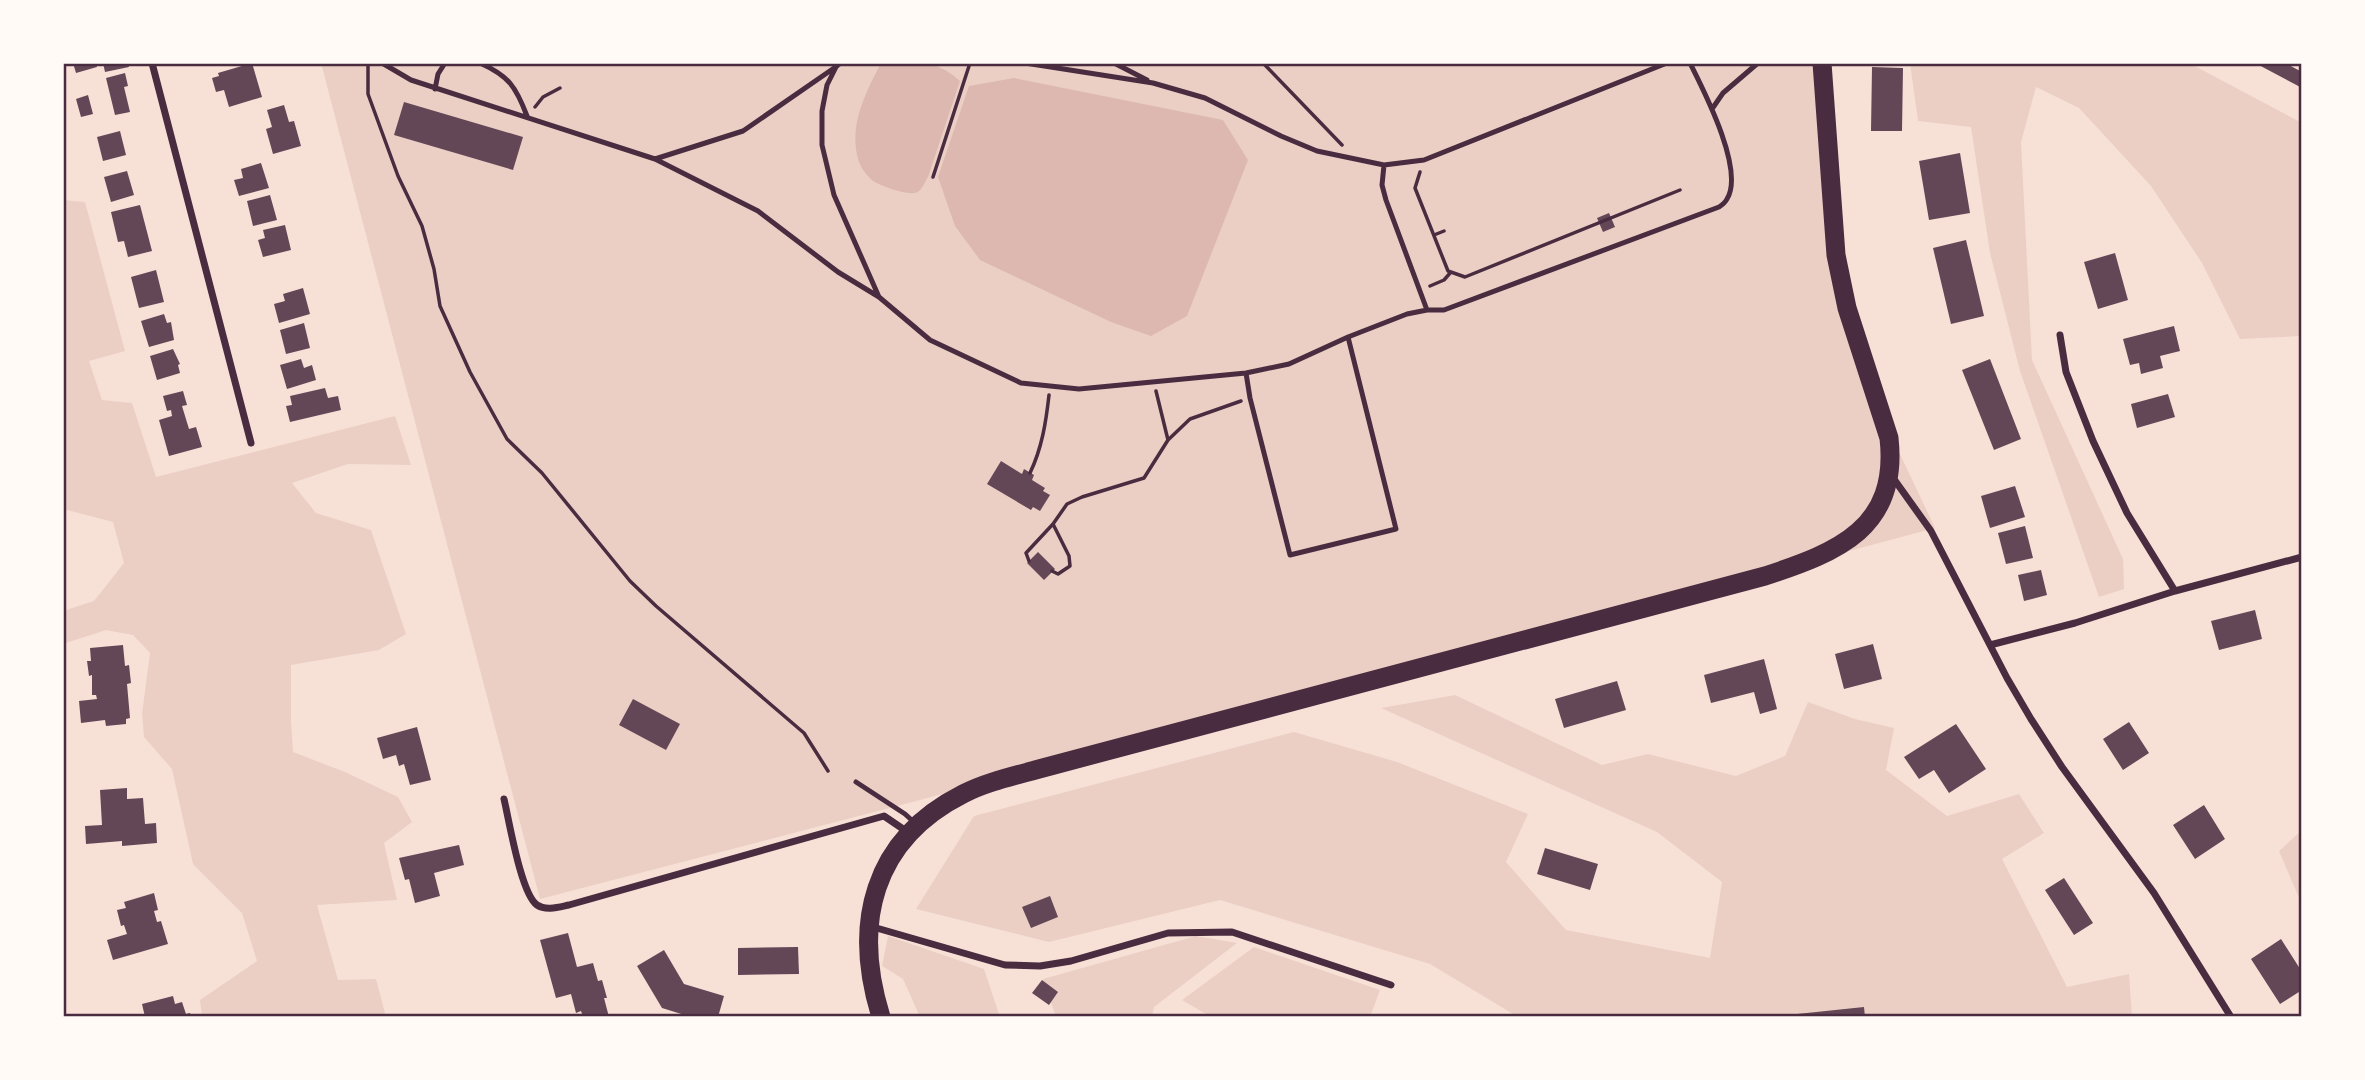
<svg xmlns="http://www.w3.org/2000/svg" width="2365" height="1080" font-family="'Fira Sans',sans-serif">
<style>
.green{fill:#ebcfc5}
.water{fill:#dcb8b0}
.building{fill:#644757}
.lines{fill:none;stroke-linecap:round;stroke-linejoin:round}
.path{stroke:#4a2c40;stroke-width:3.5}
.service{stroke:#4a2c40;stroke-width:5}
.minor{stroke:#4a2c40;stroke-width:7}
.trunk{stroke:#4a2c40;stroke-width:19}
.neatline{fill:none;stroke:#4a2c40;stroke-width:2.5}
</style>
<rect width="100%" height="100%" fill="#f7e1d7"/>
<!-- green -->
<path class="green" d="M321 63H1822L1831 199 1882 416 1935 528 905 804 540 899Z
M1910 63H2189L2302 123V336L2240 339 2202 263 2151 186 2079 108 2036 87 2021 142 2032 360 2123 559 2124 589 2099 597 2020 371 1990 253 1971 127 1918 121Z
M63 200 85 202 125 351 89 361 102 400 132 403 156 477 395 416 411 465 348 464 292 483 316 513 371 530 406 634 379 650 291 665V721L293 752 345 772 398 797 412 822 384 843 397 900 317 905 338 980 376 979 386 1017H202L200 1000 257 961 242 913 193 864 172 769 144 737 142 714 150 653 133 635 106 630 63 644V611L94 601 124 563 113 522 67 510 63 511Z
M1455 695 1602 765 1648 754 1736 776 1785 756 1808 702 1855 719 1894 728 1886 770 1947 816 2019 794 2044 833 2002 859 2067 987 2129 974 2132 1017H1518L1430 964 1220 900 1049 942 916 909 974 816 1294 732 1397 762 1528 814 1506 862 1566 930 1710 958 1722 882 1657 832 1381 708Z
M2302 830V905L2279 851Z
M888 936 984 969 1000 1017H920L903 979 882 966Z
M1196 936 1237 943 1154 1007 1152 1017H1056L1043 979Z
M1254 947 1380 990 1370 1017H1328L1310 1014 1309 1017H1211L1182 1000Z"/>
<!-- water -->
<path class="water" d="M890 63C922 63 935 59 960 81L928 177C925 181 923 188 919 191 912 198 881 186 873 181 867 176 860 167 858 159 849 125 865 94 880 65Z
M1014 78 1223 120 1248 160 1187 316 1151 336 1111 322 980 260 955 226 938 177 969 86Z"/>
<!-- building -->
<path class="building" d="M73 63H96L97 67 76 73Z
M103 63H128L129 67 105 72Z
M252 63 262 97 229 107 224 90 216 92 212 78 219 76 218 73Z
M2255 63H2285L2302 72V88Z
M1872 67 1903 68 1902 131H1871Z
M125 73 128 86 124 87 130 112 115 115 106 78Z
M88 95 93 114 81 117 76 99Z
M404 102 523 137 513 170 394 135Z
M284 105 289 122 294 121 301 146 273 154 266 129 272 127 267 110Z
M120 131 126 155 103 161 97 137Z
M1960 153 1970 213 1929 220 1919 161Z
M261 163 269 188 239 196 234 180 243 178 241 169Z
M127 171 134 195 111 202 104 177Z
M270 195 277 220 253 226 247 201Z
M140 205 152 251 128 257 124 241 118 242 111 212Z
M1609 213 1615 227 1603 232 1597 218Z
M285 225 291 250 263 257 258 240 265 238 263 230Z
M1966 240 1984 316 1951 324 1933 248Z
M2115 253 2128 300 2098 309 2084 262Z
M156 270 164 302 139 308 131 277Z
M303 288 310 314 279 323 274 304 285 301 283 294Z
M164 314 167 323 171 322 174 340 149 347 141 321Z
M304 323 310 348 286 354 280 330Z
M2174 326 2180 351 2160 356 2163 368 2141 374 2139 363 2130 365 2123 339Z
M173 349 180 364 178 365 180 373 157 380 150 356Z
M301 359 304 368 312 365 316 380 287 389 280 365Z
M1990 359 2021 439 1994 450 1962 370Z
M325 388 328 398 338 396 341 410 290 422 286 406 292 405 290 396Z
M183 391 187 405 182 406 189 429 196 427 202 447 169 456 159 420 172 416 171 410 167 411 163 396Z
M2168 394 2175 417 2137 428 2131 404Z
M1001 461 1022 474 1024 469 1034 475 1032 480 1045 488 1043 491 1050 495 1040 511 1033 507 1031 510 987 484Z
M2015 486 2025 517 1990 528 1981 496Z
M2025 526 2033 558 2006 564 1998 533Z
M1038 552 1055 569 1044 580 1027 563Z
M2041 570 2047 595 2024 601 2018 575Z
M2255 610 2262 639 2219 650 2211 621Z
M1873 644 1882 679 1844 689 1835 654Z
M123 645 125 666 129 665 131 683 127 684 130 718 126 719V724L106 726 105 720 81 723 79 701 97 699 96 695H92V675L89 676 87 661H91L90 648Z
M1764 659 1777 709 1760 714 1754 692 1711 703 1704 675Z
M1617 681 1626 710 1564 728 1555 699Z
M633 699 680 724 666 750 619 725Z
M2129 722 2149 753 2123 770 2103 739Z
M1956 724 1986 769 1949 793 1934 770 1919 779 1904 757Z
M417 727 431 780 410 785 404 764 399 766 396 755 383 759 377 738Z
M127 788V799L143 798 145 824 156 823 157 843 122 846V841L86 844 85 826 102 825 100 790Z
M2204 805 2225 839 2195 859 2173 825Z
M459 845 464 865 434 873 440 896 415 903 409 879 405 880 399 858Z
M1545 848 1598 864 1590 890 1537 874Z
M2064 878 2093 923 2074 935 2045 890Z
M154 893 158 910 154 911 157 922 161 921 168 944 113 960 107 940 127 934 124 925 121 926 117 910 126 908 124 902Z
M1050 896 1058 917 1031 928 1022 907Z
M568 933 577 967 593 963 598 981 602 980 607 998H604L609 1017H583L581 1011 576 1013 571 994 556 998 540 940Z
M2281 939 2302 972V990L2280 1004 2251 959Z
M798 947 799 974 738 975V948Z
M664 950 684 984 724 996 718 1017H691L662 1008 637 966Z
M1042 980 1058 992 1049 1005 1032 993Z
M173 996 175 1004 182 1002 186 1014 190 1013 191 1017H145L142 1004Z
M1864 1007 1865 1017H1797V1014Z"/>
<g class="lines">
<!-- path -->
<path class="path" d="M368 63V94L398 176 422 226 434 269 440 306 470 372 507 439 542 473 630 581 656 606 804 733 828 771
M1263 63 1342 145
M535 107 543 97 560 88
M1420 172 1415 188 1448 271 1465 277 1680 190
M933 177 970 63
M1434 235 1444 231
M1430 286 1444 280 1451 272
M1156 391 1168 440
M1030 473C1042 448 1046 422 1049 395
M1029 561 1026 553 1053 524
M1052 571 1058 574 1070 566 1069 556 1053 524 1067 504 1082 497 1144 478 1168 440 1190 419 1241 401"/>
<!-- service -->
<path class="service" d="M382 63 411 80 655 159 758 211 838 272 879 297
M480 63C509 76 516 87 527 116
M842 63 837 65 827 85 822 111V145L834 195 879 297 930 340 1021 383 1079 389 1246 373 1289 364 1348 337 1407 314 1427 310H1444L1719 207C1722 205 1725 203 1727 199 1745 170 1704 91 1690 63
M1025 63 1153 83 1205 98 1281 136 1317 151 1384 165 1424 160 1667 63
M1114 63 1147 80
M435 89 438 74 445 63
M1712 109 1723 93 1758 63
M655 159 743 131 837 66
M1384 165 1382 185 1386 200 1427 310
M1246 373 1250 398 1290 555 1396 529 1348 337
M856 782 905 814 916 824"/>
<!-- minor -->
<path class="minor" d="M152 63 251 443
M2060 335 2066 372 2093 441 2127 513 2175 591
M1891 475 1931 531 2007 678 2031 719 2062 767 2154 893 2231 1017
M1990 645 2075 623 2175 591 2302 557
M504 799C509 820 521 894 537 905 546 911 559 907 569 905L884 816 909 833
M873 927 1005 965 1040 966 1071 961 1168 933 1232 932 1391 985"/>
<!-- trunk -->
<path class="trunk" d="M881 1017C852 924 872 840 963 794 986 782 1014 776 1039 769L1765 576C1838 552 1899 528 1889 438L1847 308 1836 255 1822 63"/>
</g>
<!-- border -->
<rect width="2365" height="1080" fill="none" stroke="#fffaf5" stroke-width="130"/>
<rect x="65" y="65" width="2235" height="950" class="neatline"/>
</svg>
